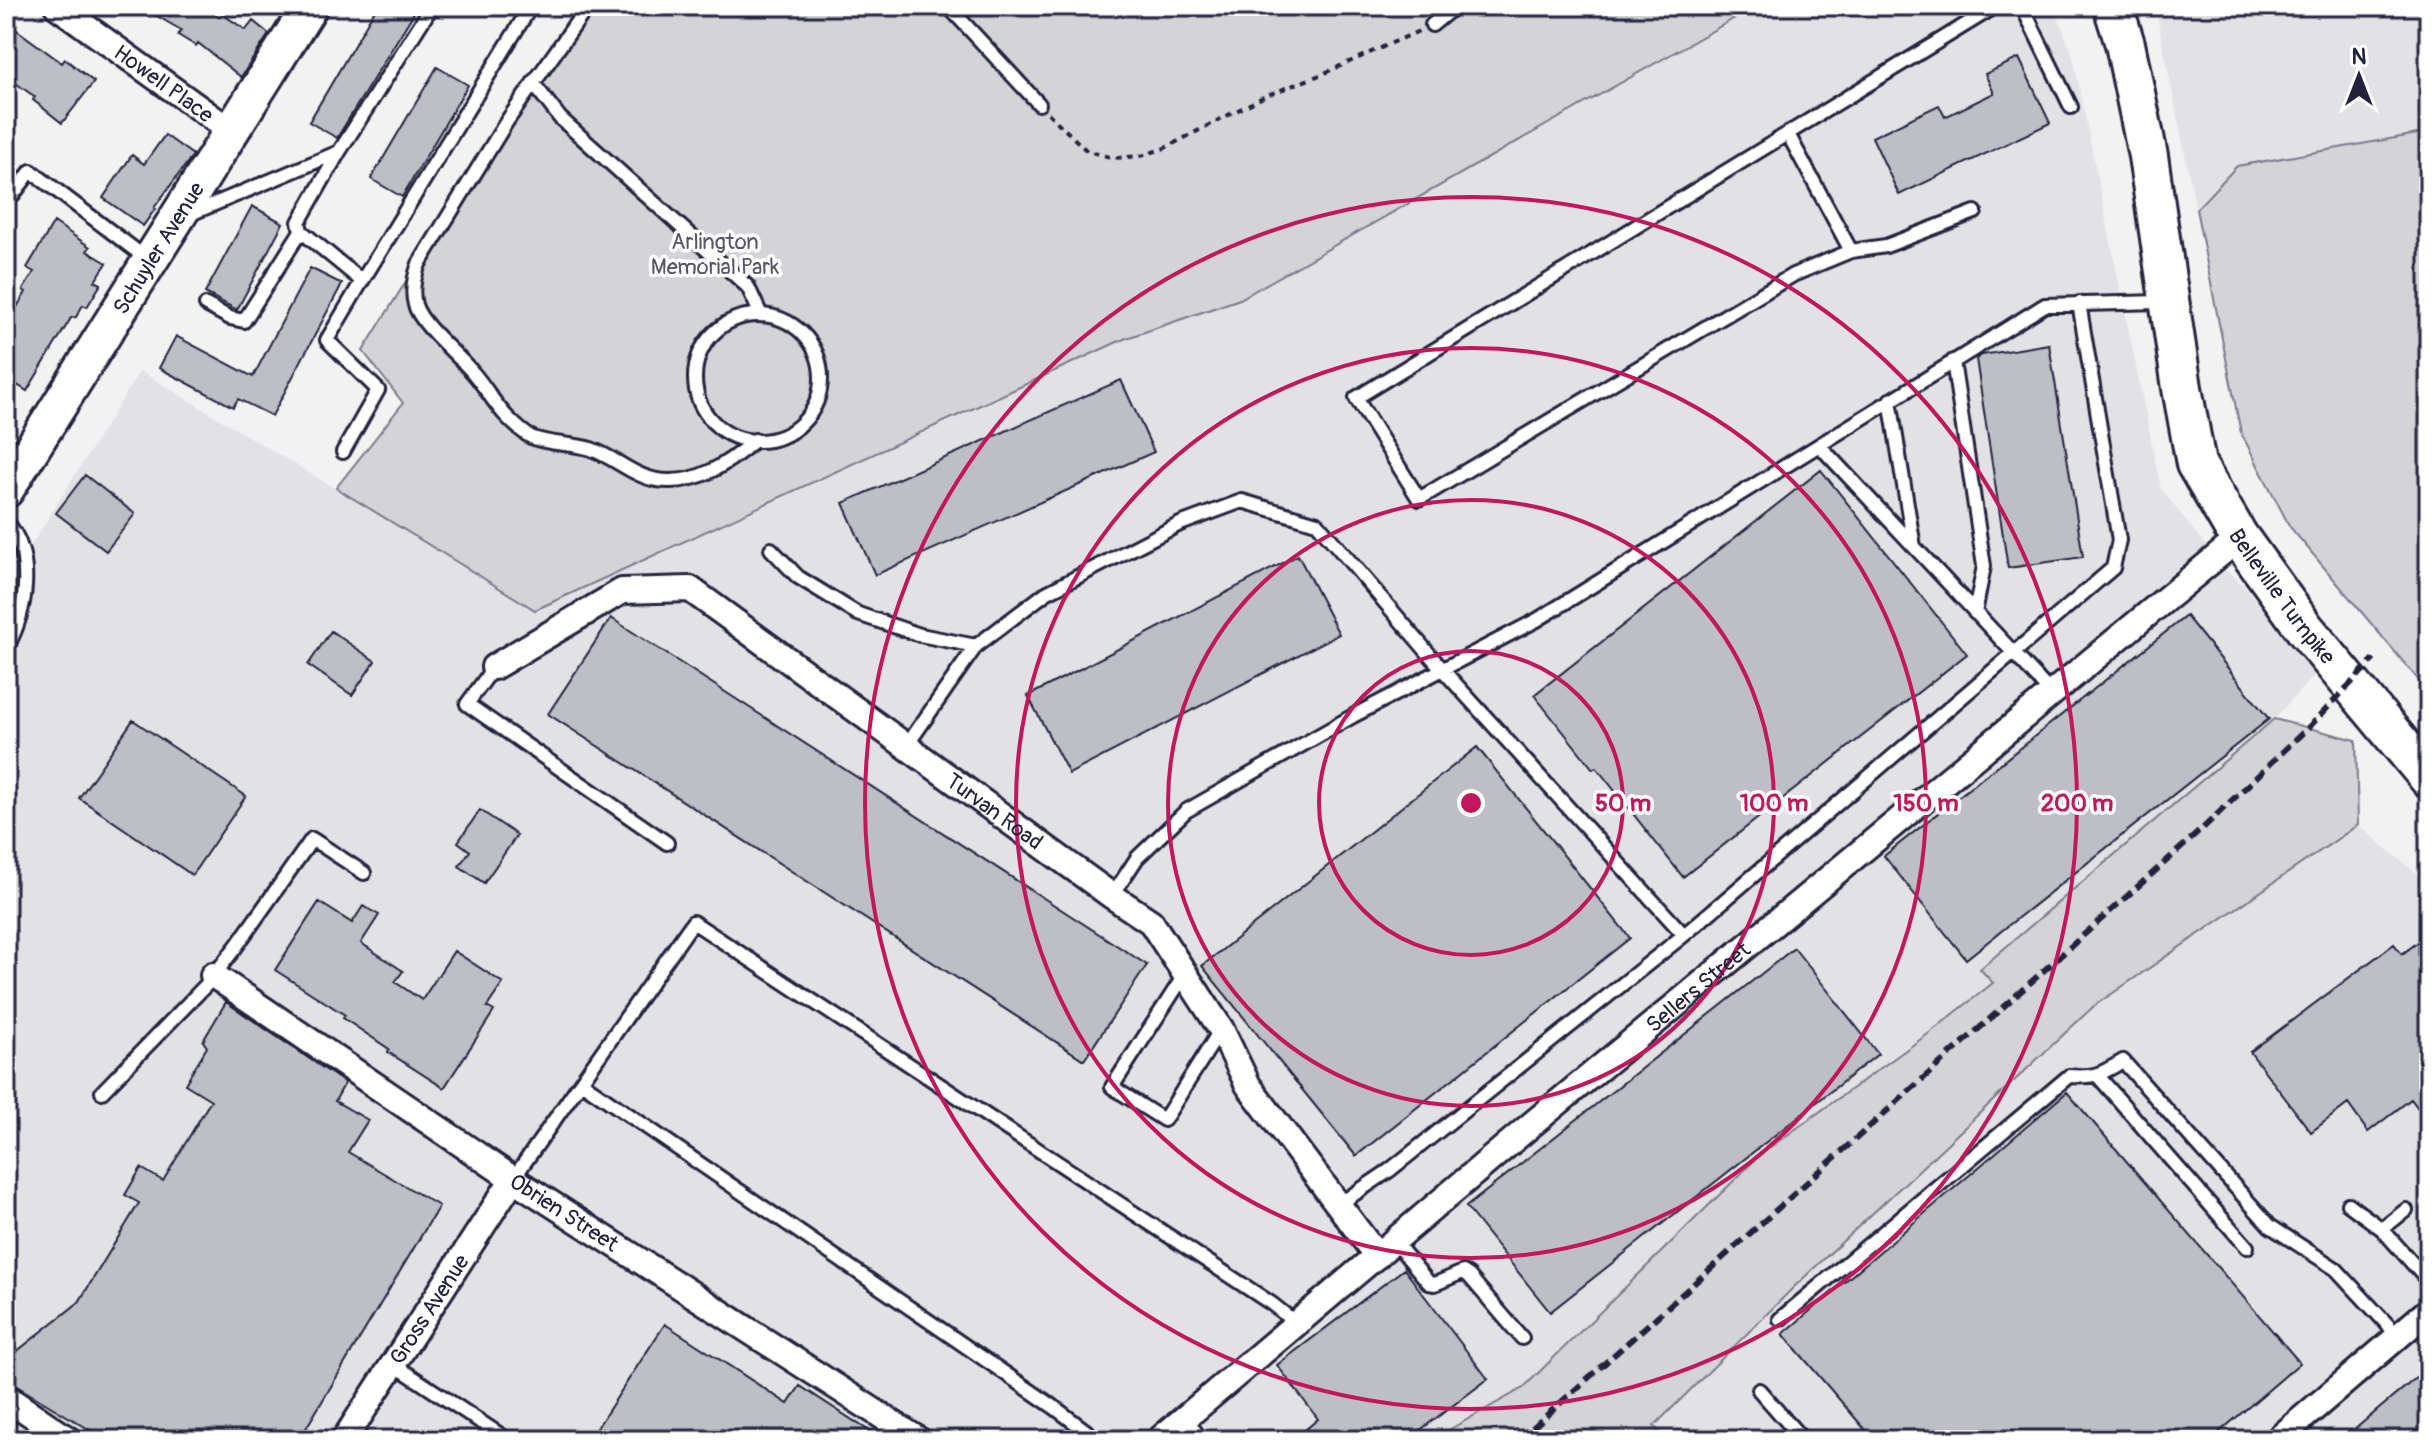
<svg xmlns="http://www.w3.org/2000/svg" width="2435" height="1446" font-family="Pangolin,sans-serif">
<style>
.built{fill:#e2e2e6}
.green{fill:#d3d3d8;stroke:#7a7a8a;stroke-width:2}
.building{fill:#bebec6;stroke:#22223b;stroke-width:2}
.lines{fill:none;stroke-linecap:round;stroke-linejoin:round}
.service-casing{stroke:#22223b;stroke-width:18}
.minor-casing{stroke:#22223b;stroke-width:30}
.secondary-casing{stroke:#22223b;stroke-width:40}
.primary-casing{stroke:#22223b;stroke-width:44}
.path{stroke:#22223b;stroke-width:4;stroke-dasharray:6 6;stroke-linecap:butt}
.service{stroke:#fff;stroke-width:12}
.minor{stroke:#fff;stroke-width:24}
.secondary{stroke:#fff;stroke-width:34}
.primary{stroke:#fff;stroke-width:38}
.rail{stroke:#22223b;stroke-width:6;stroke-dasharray:12 6;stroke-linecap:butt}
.ring{fill:none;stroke:#c2185b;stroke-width:4}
.labels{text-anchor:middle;stroke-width:7;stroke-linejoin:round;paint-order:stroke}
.street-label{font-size:22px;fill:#22223b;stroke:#fff}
.park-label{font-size:22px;fill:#57576a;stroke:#fff}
.centre{fill:#c2185b;stroke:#fff;stroke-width:4}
.ring-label{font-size:24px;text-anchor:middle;font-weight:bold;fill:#c2185b;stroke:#fff;stroke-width:7;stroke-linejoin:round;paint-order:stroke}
</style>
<rect width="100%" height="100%" fill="#f2f2f3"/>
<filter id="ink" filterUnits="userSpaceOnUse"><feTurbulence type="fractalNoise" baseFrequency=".0125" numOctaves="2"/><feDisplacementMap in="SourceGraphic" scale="16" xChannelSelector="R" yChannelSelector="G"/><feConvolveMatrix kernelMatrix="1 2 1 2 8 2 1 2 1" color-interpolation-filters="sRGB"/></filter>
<g filter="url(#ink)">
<!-- built -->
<path class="built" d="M1756 6H2053L2072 52 2161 489 2225 570 2245 586 2315 674 2274 719 1981 969 1993 983 1928 1034 1762 1153 1523 1388 1431 1440H6V586L140 371 535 609 1124 339 1240 299Z
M2155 6H2429V132L2237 166 2196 209Z
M2358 825 2429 884V1440H1666L1654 1426 1795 1286 2094 1006Z"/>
<!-- green -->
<path class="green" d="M576 6H1756L1240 299 1124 339 535 610 336 488 403 403 363 351Z
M2429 132V648L2426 689 2290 527 2241 433 2196 209 2237 166Z
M2274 719 2356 740 2358 825 2094 1006 1795 1286 1654 1426 1666 1440H1431L1523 1388 1762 1153 1928 1034 1993 983 1980 969Z"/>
<!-- building -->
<path class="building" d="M140 6H204L220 17 222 14 246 30 253 21 269 34 241 77 198 43 196 46 178 35 181 30Z
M377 6H407L415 11 337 138 309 122Z
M6 22 62 63 65 59 94 82 62 123 33 100 35 97 6 76Z
M2019 58 2050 123 1899 195 1872 137 1939 105 1945 117 1994 93 1985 74Z
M437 67 468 85 402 197 371 179Z
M165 135 193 155 154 208 155 209 143 226 103 198 132 155 144 164Z
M252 206 283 223 237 310 205 293Z
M54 222 90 247 87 251 107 263 95 281 101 284 87 307 83 305 76 317 71 318 27 391 6 378V325L26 292 23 290 34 272 27 268Z
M310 268 342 284 272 416 238 399 233 407 159 368 176 336 253 377Z
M2049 344 2083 557 2008 568 1976 359 1982 355Z
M1121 380 1154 452 875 575 843 503Z
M1821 470 1967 654 1683 877 1596 767 1593 769 1534 695Z
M85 475 135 514 106 551 56 513Z
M1298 555 1339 634 1069 774 1028 696Z
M2186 616 2269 719 1966 959 1884 856Z
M611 618 1147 965 1084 1060 548 714Z
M331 631 375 661 352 695 308 665Z
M133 720 246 796 192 875 79 798Z
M1477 747 1630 938 1356 1156 1202 966Z
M480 810 517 835 484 883 459 866 470 851 458 842Z
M319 902 352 923 363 906 379 915 361 943 403 971 395 982 422 1000 454 951 503 983 487 1007 494 1011 444 1088 388 1052 389 1049 343 1018 345 1015 275 970Z
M2429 934V1123L2411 1099 2368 1132 2348 1104 2311 1132 2250 1052 2394 944 2402 954Z
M1794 948 1878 1054 1550 1312 1466 1207Z
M226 1002 345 1083 335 1101 368 1120 348 1152 439 1206 299 1440H107L15 1385 6 1374V1360L79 1302 139 1203 125 1195 141 1168 163 1181 211 1100 185 1084 207 1047 203 1041Z
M2067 1092 2300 1363 2210 1440H1874L1783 1334Z
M1404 1269 1488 1379 1407 1440H1293L1318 1419 1277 1365Z
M665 1324 788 1404 800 1386 883 1440H589Z
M2429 1367V1440H2342Z"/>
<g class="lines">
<!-- service casing -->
<g class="service-casing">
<path id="service" d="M588 6 507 121 419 264C414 277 411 290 415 305 422 327 459 355 474 374 486 388 495 405 508 418 514 424 523 433 531 437 550 445 572 443 591 449 614 457 633 476 657 480 696 486 728 464 755 440
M948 6 1039 104
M2022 6 2071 107
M1432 25 1455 6
M533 83 560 118 748 287 761 315
M1788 134 1851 251
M339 152 299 222 301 231 362 281 327 340 378 390 343 452
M6 204 31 171 147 259
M1975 212 1886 246 1851 251 1793 275 1419 499 1356 398 1996 6
M188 215 339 152 432 6
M362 281 531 6
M206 305 230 318 244 321 301 231
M695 378a63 63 0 1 1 126 0a63 63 0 1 1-126 0Z
M1953 361 1984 566 1975 613
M1890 400 1914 547
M1819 445 2052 694
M6 521C36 556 27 611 6 649
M771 549 798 577 858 614 920 635 976 646
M494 667 467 704 667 843
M907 745 976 646 1046 593 1180 524 1242 501 1317 523 1442 669 1684 935
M1112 896 1137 858 1186 811 1353 716 1537 620 2045 305 2160 302
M1185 974 1112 1087 1164 1120 1221 1029
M2098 1076 2247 1247
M581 1082 1054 1407 1098 1440
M102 1092 208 983 238 944 312 839 364 873
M513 1179 693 922 1272 1304 1297 1324
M2348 1204 2382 1229
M1338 1205 1390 1170 1684 935 2113 568 2119 540 2079 303
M2406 1210 2382 1229 2429 1282
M1394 1241 1429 1283 1435 1284 1463 1272 1469 1276 1522 1338
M1780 1319 2069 1076C2095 1078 2101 1074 2123 1061L2270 1226 2336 1269 2398 1336
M393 1364 508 1440
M1759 1390 1803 1440
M1186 1418 1201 1440
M6 1424 18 1405"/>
</g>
<!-- minor casing -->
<g class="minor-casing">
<g id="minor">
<path id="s1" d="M57 6 232 132"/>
<path id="s2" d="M494 667 622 591 690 589 1112 896 1151 922 1221 1029 1248 1085 1377 1256"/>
<path id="s3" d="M213 975 513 1179 919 1440"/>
<path d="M6 1397 69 1440"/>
<path id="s4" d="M344 1440 513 1179"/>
<path id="s5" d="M1159 1440 1531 1125 2237 540 2238 536"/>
<path d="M2277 1440 2429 1310"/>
</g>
</g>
<!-- secondary casing -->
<g class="secondary-casing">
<g id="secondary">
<path id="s6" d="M6 490 310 6"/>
</g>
</g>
<!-- primary casing -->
<g class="primary-casing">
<g id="primary">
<path id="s7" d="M2113 6 2125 44 2148 156 2182 388 2196 464 2238 536 2305 629 2429 778"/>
</g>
</g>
<!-- path -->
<path class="path" d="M1048 113 1087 151 1114 158 1141 156 1165 148 1265 96 1320 75 1419 31"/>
<!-- service -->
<use href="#service" class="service"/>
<!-- minor -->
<use href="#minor" class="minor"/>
<!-- secondary -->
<use href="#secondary" class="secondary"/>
<!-- primary -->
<use href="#primary" class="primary"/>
<!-- rail -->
<path class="rail" d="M1519 1440 2201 830 2316 720 2374 659"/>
</g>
</g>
<!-- distance rings -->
<g class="ring">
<circle cx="1471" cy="803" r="152"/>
<circle cx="1471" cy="803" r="303"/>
<circle cx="1471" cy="803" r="455"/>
<circle cx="1471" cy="803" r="606"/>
</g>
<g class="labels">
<!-- street labels -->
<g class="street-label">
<text dy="8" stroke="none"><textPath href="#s1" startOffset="132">Howell Place</textPath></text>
<text dy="8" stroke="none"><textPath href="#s6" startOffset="286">Schuyler Avenue</textPath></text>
<text dy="8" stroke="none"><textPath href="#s7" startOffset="624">Belleville Turnpike</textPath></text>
<text dy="8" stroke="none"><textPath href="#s2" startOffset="594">Turvan Road</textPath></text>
<text dy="8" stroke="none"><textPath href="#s5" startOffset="704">Sellers Street</textPath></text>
<text dy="8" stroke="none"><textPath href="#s3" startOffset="424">Obrien Street</textPath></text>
<text dy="8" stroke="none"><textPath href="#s4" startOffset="156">Gross Avenue</textPath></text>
</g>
<!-- park labels -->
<g class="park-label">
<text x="715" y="249">Arlington<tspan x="715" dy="25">Memorial Park</tspan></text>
</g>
</g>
<circle cx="1471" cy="803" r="12" class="centre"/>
<g class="ring-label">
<text x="1623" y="811">50 m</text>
<text x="1774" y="811">100 m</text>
<text x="1926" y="811">150 m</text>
<text x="2077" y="811">200 m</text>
</g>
<!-- margin -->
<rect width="2435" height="1446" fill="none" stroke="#fff" stroke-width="32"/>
<rect x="16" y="16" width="2403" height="1414" fill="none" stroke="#22223b" stroke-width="3" filter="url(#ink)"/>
<!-- north arrow -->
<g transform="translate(2359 76)" stroke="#ffffff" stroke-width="6" paint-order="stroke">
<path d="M0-6L14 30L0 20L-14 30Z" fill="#22223b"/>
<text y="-12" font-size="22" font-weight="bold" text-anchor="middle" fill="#22223b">N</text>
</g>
</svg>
